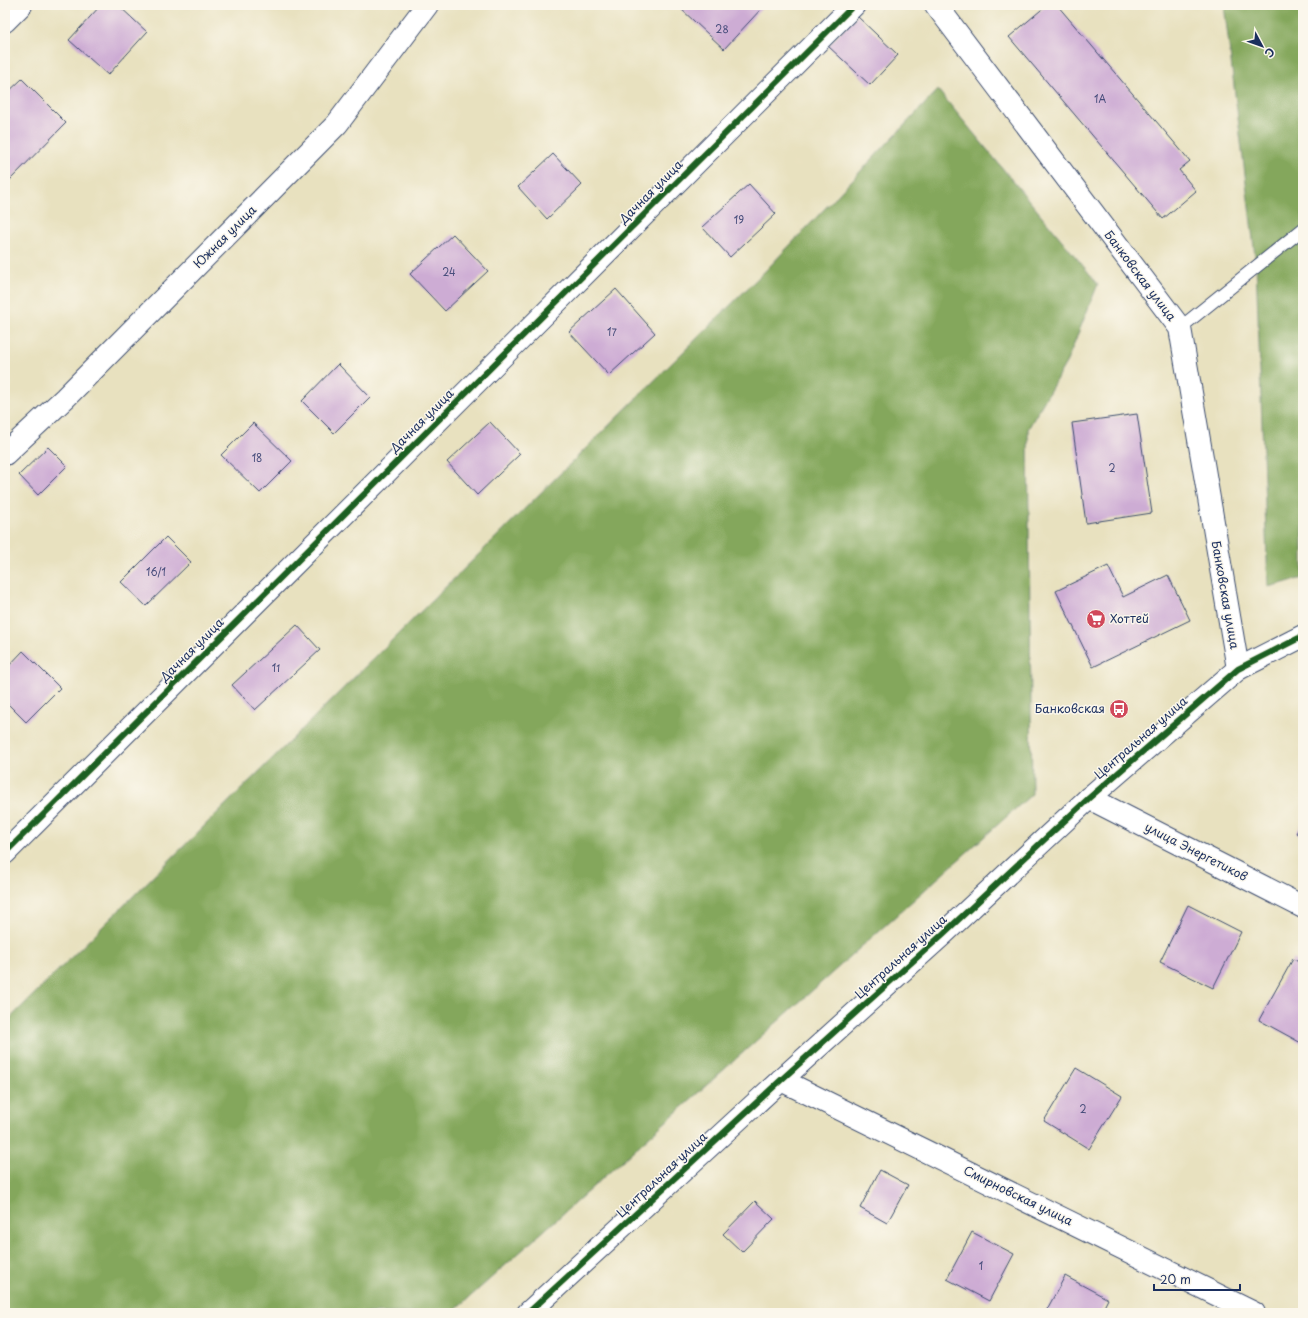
<svg xmlns="http://www.w3.org/2000/svg" width="1308" height="1318" font-family="'Playpen Sans',sans-serif">
<style>
.forest{fill:#84a75c;stroke:#506b5d}
.building{fill:#cdacd4}
.lines{fill:none;stroke-linecap:round;stroke-linejoin:round}
.service-casing{stroke:#3a4a6d;stroke-width:14}
.minor-casing{stroke:#3a4a6d;stroke-width:24}
.tertiary-casing{stroke:#3a4a6d;stroke-width:24}
.service{stroke:#fff;stroke-width:12}
.minor{stroke:#fff;stroke-width:22}
.tertiary{stroke:#fff;stroke-width:22}
.cycleway-casing{stroke:#fbf7ec;stroke-width:8}
.cycleway{stroke:#1b5e20;stroke-width:6}
.labels{text-anchor:middle;stroke-width:3;stroke-linejoin:round;paint-order:stroke}
.number-label{font-size:10px;fill:#484e7c}
.street-label{font-size:12px;fill:#1b2f5e;stroke:#fbf7ec}
.poi-label{font-size:12px;fill:#1b2f5e;stroke:#fbf7ec;text-anchor:start}
</style>
<rect width="100%" height="100%" fill="#fbf7ec"/>
<filter id="ink" filterUnits="userSpaceOnUse"><feTurbulence type="fractalNoise" baseFrequency=".025" numOctaves="2"/><feDisplacementMap in="SourceGraphic" scale="8" xChannelSelector="R" yChannelSelector="G"/><feConvolveMatrix kernelMatrix="1 2 1 2 8 2 1 2 1" color-interpolation-filters="sRGB"/></filter>
<filter id="wash" filterUnits="userSpaceOnUse"><feTurbulence type="fractalNoise" baseFrequency=".012" numOctaves="4" result="noise"/><feDisplacementMap in="SourceGraphic" scale="16" xChannelSelector="R" yChannelSelector="G"/><feGaussianBlur stdDeviation="0.9" result="paint"/><feColorMatrix in="noise" values="0 0 0 0 0 0 0 0 0 0 0 0 0 0 0 0 0 1.4 0 .05"/><feComposite in="paint" operator="in"/></filter>
<g filter="url(#wash)">
<rect width="100%" height="100%" fill="#e8e1bf"/>
<!-- forest -->
<path class="forest" d="M1224 5H1303V578L1268 587 1256 264Z
M938 90 1098 284 1067 361 1028 429 1032 794 452 1313H5V1023L770 266Z"/>
<g id="blocks">
<!-- building -->
<path class="building" d="M101 5H118L147 32 108 75 69 40Z
M682 5H759L762 8 724 49 680 8Z
M1047 5H1057L1190 161 1179 170 1196 191 1163 219 1009 37Z
M857 16 898 55 870 85 828 46Z
M22 79 66 123 5 185V95Z
M553 154 582 185 547 219 518 187Z
M749 184 776 214 730 257 702 227Z
M453 234 488 271 445 311 410 274Z
M616 289 655 333 609 375 569 332Z
M338 364 370 397 334 433 302 401Z
M1137 414 1152 513 1086 523 1072 423Z
M490 422 520 454 477 495 447 462Z
M253 423 292 461 260 493 221 455Z
M48 447 67 466 38 495 19 475Z
M166 537 191 562 146 606 121 582Z
M1108 566 1123 597 1168 575 1190 620 1093 667 1056 591Z
M297 625 320 650 255 710 232 685Z
M23 651 60 688 26 722 5 701V670Z
M1303 822V837L1296 833Z
M1188 905 1241 932 1213 988 1160 962Z
M1293 959 1303 964V1044L1259 1020Z
M1076 1068 1122 1096 1089 1149 1044 1121Z
M880 1170 908 1185 887 1223 860 1208Z
M755 1201 774 1219 742 1252 723 1234Z
M972 1232 1014 1254 989 1301 947 1279Z
M1065 1276 1108 1299 1101 1313H1045Z"/>
</g>
</g>
<g filter="url(#ink)">
<use href="#blocks" fill-opacity="0" stroke="#3a4a6d" stroke-width="1"/>
<g class="lines">
<!-- service casing -->
<g class="service-casing">
<path id="service" d="M1180 328 1303 229"/>
</g>
<!-- minor casing -->
<g class="minor-casing">
<path id="minor" d="M936 5 1180 328 1238 669
M5 21 21 5
M5 454 65 398 337 124 427 5
M1089 798 1303 907
M5 853 854 5
M781 1080 1254 1313"/>
</g>
<!-- tertiary casing -->
<g class="tertiary-casing">
<path id="tertiary" d="M528 1313 781 1080 943 934 1089 798 1238 669 1303 636"/>
</g>
<!-- service -->
<use href="#service" class="service"/>
<!-- minor -->
<use href="#minor" class="minor"/>
<!-- tertiary -->
<use href="#tertiary" class="tertiary"/>
<!-- cycleway casing -->
<g class="cycleway-casing">
<path id="cycleway" d="M5 853 854 5
M528 1313 781 1080 943 934 1089 798 1238 669 1303 636"/>
</g>
<!-- cycleway -->
<use href="#cycleway" class="cycleway"/>
</g>
</g>
<!-- icons -->
<defs>
<g id="supermarket-disc" transform="scale(1)"><circle r="9.5" fill="#d1495b" stroke="#fbf7ec"/><path d="M-6-5.5h2.5l.6 2H6L4.5 2H-2.5L-4.4-4H-6ZM-1.5 3.2a1.3 1.3 0 1 0 .1 0ZM3 3.2a1.3 1.3 0 1 0 .1 0Z" fill="#fff"/></g>
<g id="bus-disc" transform="scale(1)"><circle r="9.5" fill="#d1495b" stroke="#fbf7ec"/><path d="M-5-6H5V4H4V6H2V4H-2V6H-4V4H-5ZM-3.5-4V0h7V-4ZM-3.5 1.2v1.5H-2V1.2ZM2 1.2v1.5H3.5V1.2Z" fill="#fff"/></g>
</defs>
<g fill-rule="evenodd">
<use href="#supermarket-disc" x="1096" y="619"/>
<use href="#bus-disc" x="1119" y="709"/>
</g>
<g class="labels">
<!-- number labels -->
<g class="number-label">
<text x="722" y="33">28</text>
<text x="1100" y="103">1А</text>
<text x="739" y="224">19</text>
<text x="449" y="276">24</text>
<text x="612" y="336">17</text>
<text x="257" y="462">18</text>
<text x="1112" y="472">2</text>
<text x="156" y="576">16/1</text>
<text x="276" y="672">11</text>
<text x="1083" y="1113">2</text>
<text x="981" y="1270">1</text>
</g>
<!-- street labels -->
<g class="street-label">
<text transform="translate(651 192) rotate(-45)" y="4">Дачная улица</text>
<text transform="translate(225 237) rotate(-45)" y="4">Южная улица</text>
<text transform="translate(1140 276) rotate(53)" y="4">Банковская улица</text>
<text transform="translate(422 421) rotate(-45)" y="4">Дачная улица</text>
<text transform="translate(1225 595) rotate(80)" y="4">Банковская улица</text>
<text transform="translate(192 650) rotate(-45)" y="4">Дачная улица</text>
<text transform="translate(1141 738) rotate(-41)" y="4">Центральная улица</text>
<text transform="translate(1196 852) rotate(27)" y="4">улица Энергетиков</text>
<text transform="translate(901 957) rotate(-42)" y="4">Центральная улица</text>
<text transform="translate(662 1175) rotate(-43)" y="4">Центральная улица</text>
<text transform="translate(1018 1196) rotate(26)" y="4">Смирновская улица</text>
</g>
<!-- poi labels -->
<g class="poi-label">
<text x="1110" y="623">Хоттей</text>
<text x="1105" y="713" text-anchor="end">Банковская</text>
</g>
</g>
<!-- margin -->
<rect width="1308" height="1318" fill="none" stroke="#fbf7ec" stroke-width="20"/>
<!-- north arrow -->
<g transform="translate(1262 46) rotate(131)" stroke="#fbf7ec" stroke-width="3" paint-order="stroke">
<path d="M0-3L7 15L0 10L-7 15Z" fill="#1b2f5e"/>
<text y="-6" font-size="11" font-weight="bold" text-anchor="middle" fill="#1b2f5e">С</text>
</g>
<!-- scale -->
<path d="M1154 1284v6h86v-6" fill="none" stroke="#1b2f5e" stroke-width="2"/>
<text x="1160" y="1284" font-size="12" fill="#1b2f5e" stroke="#fbf7ec" stroke-width="3" paint-order="stroke">20 m</text>
</svg>
